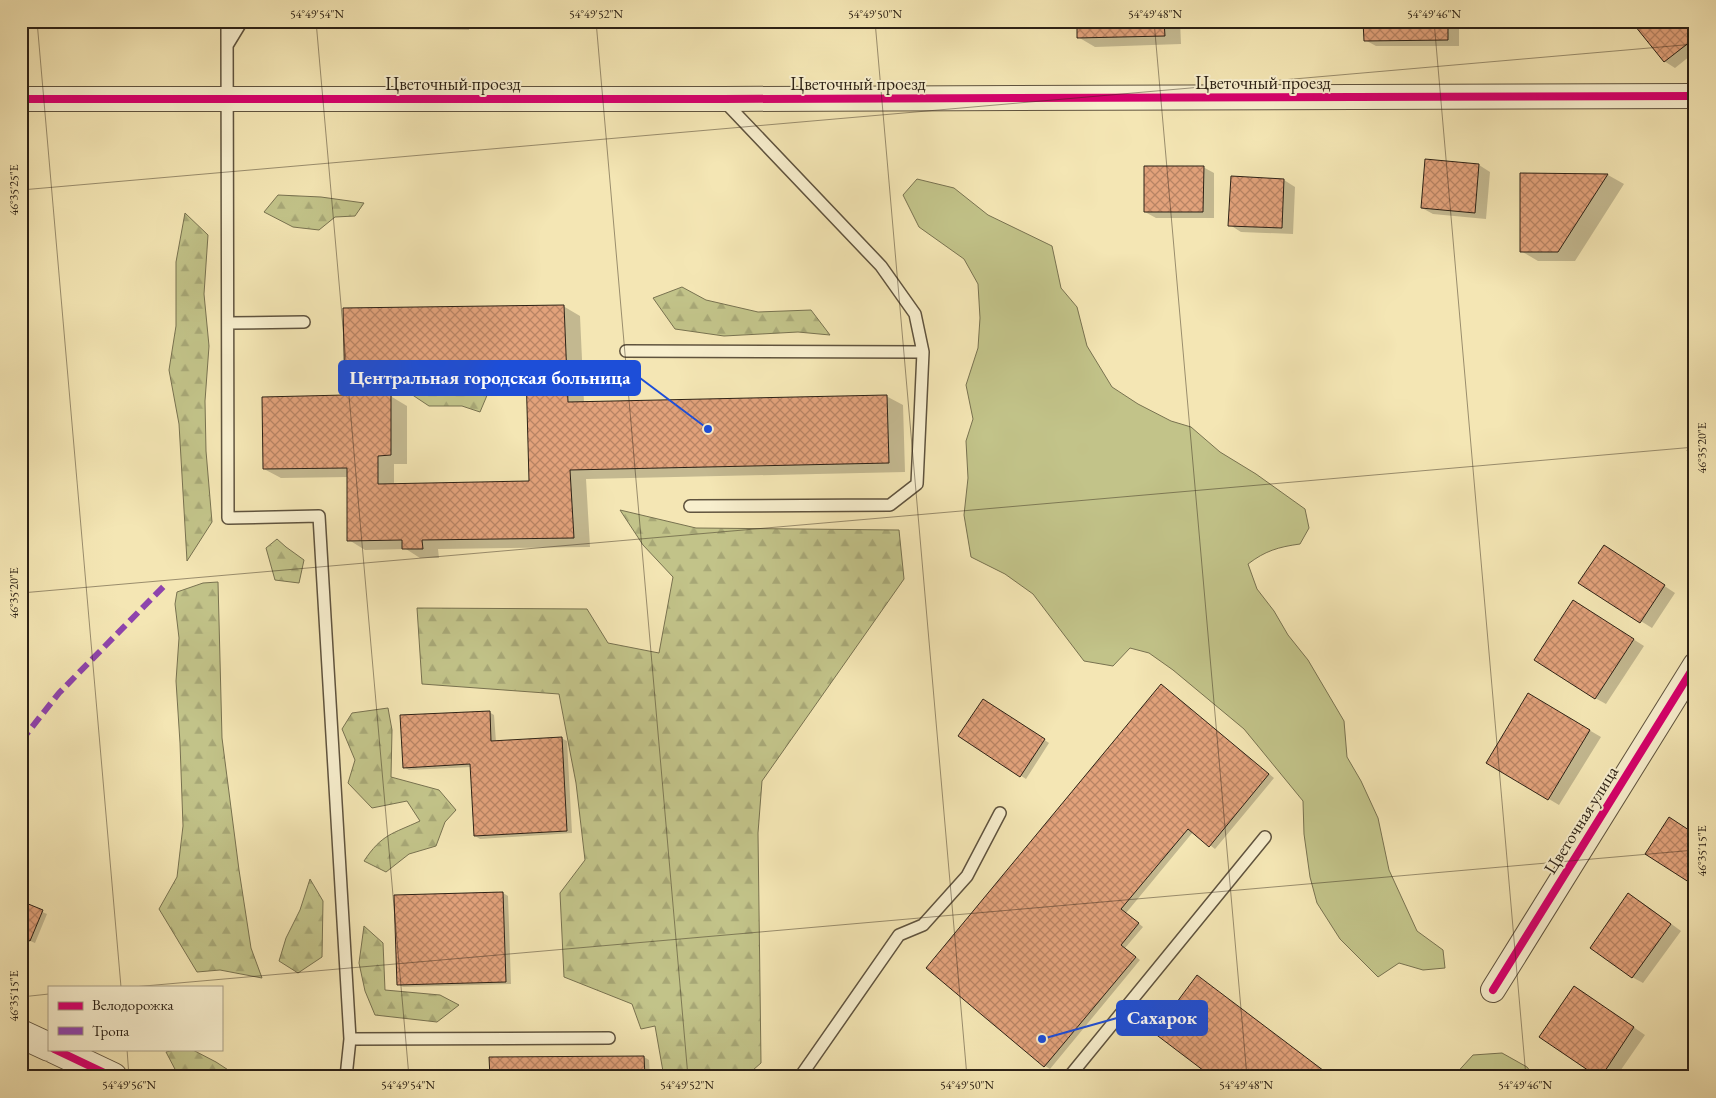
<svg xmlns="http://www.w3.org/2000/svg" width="1716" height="1098" font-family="'EB Garamond',serif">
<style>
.grass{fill:#c2c389;stroke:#787250}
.forest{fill:url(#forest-firs);stroke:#787250}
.shadow{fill:#0003;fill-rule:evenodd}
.building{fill:url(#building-cross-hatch);stroke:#2d2216;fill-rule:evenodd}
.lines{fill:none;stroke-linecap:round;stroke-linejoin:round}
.service-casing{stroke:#5f533e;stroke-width:14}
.minor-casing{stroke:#5f533e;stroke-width:26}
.tertiary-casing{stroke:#5f533e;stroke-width:30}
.service{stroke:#f8efce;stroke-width:11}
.minor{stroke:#f8efce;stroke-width:24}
.tertiary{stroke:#f8efce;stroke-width:28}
.quiet{stroke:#8e44ad;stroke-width:6;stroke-dasharray:12 6;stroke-linecap:butt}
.cycleway-casing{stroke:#f8efce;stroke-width:11}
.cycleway{stroke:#d6006c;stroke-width:8}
.ticks{fill:none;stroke:#2d2216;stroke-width:1;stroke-opacity:0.45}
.labels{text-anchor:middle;stroke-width:4;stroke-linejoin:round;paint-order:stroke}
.street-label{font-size:18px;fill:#2d2216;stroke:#f8efce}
.leader{fill:none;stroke:#1d4ed8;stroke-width:2}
.callout-dot{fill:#1d4ed8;stroke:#f8efce;stroke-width:2}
.callout{fill:#1d4ed8;stroke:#1d4ed8;stroke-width:2}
.callout-label{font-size:19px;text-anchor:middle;font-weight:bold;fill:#fff}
.neatline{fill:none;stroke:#2d2216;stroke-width:2}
.ticks-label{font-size:12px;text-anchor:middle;fill:#2d2216}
</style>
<defs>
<pattern id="forest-firs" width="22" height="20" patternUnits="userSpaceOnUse" patternTransform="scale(1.25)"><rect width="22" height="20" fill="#c2c389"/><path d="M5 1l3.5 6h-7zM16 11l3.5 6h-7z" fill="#a7a776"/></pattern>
<pattern id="building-cross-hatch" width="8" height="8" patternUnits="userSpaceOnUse" patternTransform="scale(1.25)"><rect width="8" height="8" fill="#e2a27b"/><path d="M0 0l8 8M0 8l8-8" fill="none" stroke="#b88464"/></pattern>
</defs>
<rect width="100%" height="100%" fill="#f4e6b4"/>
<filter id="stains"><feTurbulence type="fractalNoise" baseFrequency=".004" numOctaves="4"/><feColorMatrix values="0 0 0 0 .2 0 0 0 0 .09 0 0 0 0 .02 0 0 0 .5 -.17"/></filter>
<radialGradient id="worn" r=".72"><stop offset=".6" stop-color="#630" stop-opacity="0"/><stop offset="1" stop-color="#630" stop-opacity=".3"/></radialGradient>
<!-- grass -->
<path class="grass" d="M917 179 954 188 988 215 1052 246 1061 288 1077 307 1087 346 1112 387 1138 404 1171 421 1191 427 1220 452 1256 474 1305 509 1309 528 1300 544C1278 547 1265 551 1248 564L1257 589 1274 611 1288 635 1308 660 1344 721 1347 757 1361 781 1378 818 1389 870 1417 931 1443 950 1445 968 1423 970 1399 963 1378 977 1340 939 1317 903 1310 877 1304 834 1303 801 1244 729 1173 670 1149 653 1130 648 1113 666 1084 661 1033 594 1005 574 971 557 964 515 968 478 966 441 973 419 966 385 978 348 980 318 978 284 964 259 919 227 903 195Z
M1502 1053 1527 1067 1535 1077H1453L1473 1055Z"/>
<!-- forest -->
<path class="forest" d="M278 195 321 197 364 203 355 216 335 217 319 230 293 227 264 212Z
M185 213 208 235 204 294 209 346 205 401 206 451 212 522 187 561 179 424 169 370 176 326V262Z
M682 287 706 300 758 312 811 310 830 335 798 332 724 336 675 329 653 298Z
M482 380 491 386 480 412 462 406H429L411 394 425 383Z
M620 510 696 528 899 530 904 579 762 781 758 833 761 1063 745 1077H664L655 1026 641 1029 632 1004 564 977 560 893 585 860 576 783 559 694 422 684 417 608 587 609 608 643 659 653 673 577 643 545Z
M277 539 286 547 304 560 299 583 275 580 266 548Z
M218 582 222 738 239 870 251 948 262 978 220 970 197 972 159 909 177 877 183 826 180 743 176 681 179 638 175 604 177 592 203 583Z
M388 708 392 730 391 777 439 790 456 810 445 822 436 846 409 854 386 872 364 861C382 834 392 834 420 821L407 801 372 808 348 783 355 760 342 729 352 713Z
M310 879 323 901 322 957 298 973 279 961 286 938 300 910Z
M364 926 383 943 385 990 440 995 459 1005 437 1022 375 1015 365 991 359 963Z
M179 1049H191L216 1062 239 1077H192L177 1073 166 1052Z"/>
<!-- shadow -->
<path class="shadow" d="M306 21H469V30L311 28 306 25Z
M1078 21H1180L1181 44 1095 47 1078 37Z
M1365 21H1459V46H1376L1365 40Z
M1633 21H1692L1695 25V52L1675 68 1664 61Z
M1426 161 1479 165 1490 172 1486 219 1433 214 1422 208Z
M1203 167 1214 173V218H1156L1145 212Z
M1522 174 1608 175 1624 184 1575 261H1538L1521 251Z
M1284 180 1295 187 1293 234 1241 232 1230 225Z
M563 306 580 316 584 403 886 396 903 405 905 472 586 479 590 547 438 549 439 558H420L406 549 365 550 349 540 348 477 281 478 264 469 347 396 344 309ZM528 380 530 482 394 485V464H407V406L392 397V383Z
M1615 553 1675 593 1652 628 1580 583Z
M1584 608 1644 646 1606 704 1595 698Z
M1162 686 1274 778 1215 849 1193 832 1126 913 1143 927 1125 948 1140 960 1050 1069 1045 1066Z
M1529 695 1601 737 1559 805 1488 763Z
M989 703 1049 743 1026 779 960 736Z
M489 712 494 715 496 742 561 738 567 741 572 833 480 839 475 836 471 767 409 770 404 767Z
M503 893 508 896 511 984 403 987 398 984Z
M1640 901 1681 931 1643 983 1632 977Z
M21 903 47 914 35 943 21 937Z
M1585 994 1645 1035 1616 1077H1600Z
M644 1057 649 1060 650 1077H491L490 1058Z"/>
<!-- building -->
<path class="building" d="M305 21H465L464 28 304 26Z
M1077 21H1164L1165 36 1077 38Z
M1363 21H1448V40L1364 41Z
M1631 21H1687L1695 31V38L1664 62Z
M1425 159 1479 164 1475 213 1421 208Z
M1144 166H1204L1203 212H1144Z
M1520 173 1608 174 1558 252H1520Z
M1231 176 1284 179 1282 228 1228 226Z
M564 305 568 402 887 395 889 463 570 470 574 538 422 540 423 549H402V540L347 541V468L263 469 262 397 345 395 343 308ZM526 371 529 481 378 484V456L391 455V395H376V374Z
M1695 439V456L1687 451Z
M1604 545 1665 585 1640 623 1578 583Z
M1573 600 1634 639 1595 699 1534 660Z
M1161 684 1269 774 1209 847 1188 829 1121 909 1139 923 1121 945 1136 957 1044 1067 926 968Z
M1528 693 1590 730 1548 800 1486 763Z
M983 699 1045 739 1020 777 958 736Z
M490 711 491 741 562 737 567 831 474 836 470 764 403 768 400 715Z
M1669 817 1695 834V886L1645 854Z
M503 892 506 982 397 985 394 895Z
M1628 893 1671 924 1632 978 1590 948Z
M21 901 43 910 30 941 21 937Z
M1197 975 1332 1077H1212L1154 1033Z
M1574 986 1634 1027 1601 1077H1598L1539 1037Z
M644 1056 645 1077H490L489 1057Z
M1151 1072 1158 1077H1147Z"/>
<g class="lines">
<!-- service casing -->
<g class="service-casing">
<path id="service" d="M227 21 228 518 319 516 350 1039 346 1077
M228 44 242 21
M228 323 304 322
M626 351 923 352
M690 506 890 505 917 484 923 352 915 314 881 266 723 100
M350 1039 609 1038
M800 1077 899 935 923 925 967 876 1000 813
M1069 1077 1265 837"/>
</g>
<!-- minor casing -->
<g class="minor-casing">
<path id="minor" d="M21 99H723L1695 96
M1493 990 1695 665"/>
</g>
<!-- tertiary casing -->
<g class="tertiary-casing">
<path id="tertiary" d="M21 1034 49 1047
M54 1049 113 1077"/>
</g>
<!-- service -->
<use href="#service" class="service"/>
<!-- minor -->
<use href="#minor" class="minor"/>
<!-- tertiary -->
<use href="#tertiary" class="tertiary"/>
<!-- quiet -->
<path class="quiet" d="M21 741 59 693 164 586"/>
<!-- cycleway casing -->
<g class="cycleway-casing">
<path id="cycleway" d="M21 99H723L1695 96
M1493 990 1695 665
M54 1049 113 1077"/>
</g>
<!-- cycleway -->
<use href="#cycleway" class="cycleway"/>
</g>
<!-- ticks -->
<path class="ticks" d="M37 21 121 987M316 21 409 1077M596 21 688 1077M875 21 967 1077M1154 21 1247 1077M1434 21 1526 1077M21 190 1695 44M21 593 1695 447M133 987 1695 850M21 997 49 994M127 1049 129 1077"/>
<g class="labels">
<!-- street labels -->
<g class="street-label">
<text x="1263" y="89">Цветочный проезд</text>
<text x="453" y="90">Цветочный проезд</text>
<text x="858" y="90">Цветочный проезд</text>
<text transform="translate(1581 820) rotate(-58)" y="6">Цветочная улица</text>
</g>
</g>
<!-- callouts -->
<path class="leader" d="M708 429L640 378M1042 1039L1117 1018"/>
<g class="callout-dot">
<circle cx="708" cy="429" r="5"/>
<circle cx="1042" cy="1039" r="5"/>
</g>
<g class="callout">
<rect x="339" y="361" width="301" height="34" rx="5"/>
<rect x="1117" y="1001" width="90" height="34" rx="5"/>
</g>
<g class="callout-label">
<text x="490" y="384">Центральная городская больница</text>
<text x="1162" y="1024">Сахарок</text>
</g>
<!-- margin -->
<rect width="1716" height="1098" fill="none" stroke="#f4e6b4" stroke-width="55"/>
<!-- legend -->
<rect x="48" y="986" width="175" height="65" fill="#f8efce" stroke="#a79d84"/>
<rect x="58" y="1002" width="25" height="8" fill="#d6006c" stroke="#a79d84"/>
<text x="92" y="1010" font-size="15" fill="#2d2216">Велодорожка</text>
<rect x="58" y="1027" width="25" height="8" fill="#8e44ad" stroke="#a79d84"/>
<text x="92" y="1036" font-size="15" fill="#2d2216">Тропа</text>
<rect x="28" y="28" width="1660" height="1042" class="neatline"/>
<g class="ticks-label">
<text x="317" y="18">54°49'54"N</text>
<text x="596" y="18">54°49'52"N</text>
<text x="875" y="18">54°49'50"N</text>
<text x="1155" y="18">54°49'48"N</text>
<text x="1434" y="18">54°49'46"N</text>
<text transform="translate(14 190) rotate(-90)" y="4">46°35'25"E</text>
<text transform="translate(1702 448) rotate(-90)" y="4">46°35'20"E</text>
<text transform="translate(14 593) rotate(-90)" y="4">46°35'20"E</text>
<text transform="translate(1702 851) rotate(-90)" y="4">46°35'15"E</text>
<text transform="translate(14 996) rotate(-90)" y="4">46°35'15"E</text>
<text x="129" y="1089">54°49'56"N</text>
<text x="408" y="1089">54°49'54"N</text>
<text x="687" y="1089">54°49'52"N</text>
<text x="967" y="1089">54°49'50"N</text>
<text x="1246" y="1089">54°49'48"N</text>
<text x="1525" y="1089">54°49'46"N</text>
</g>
<rect width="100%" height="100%" filter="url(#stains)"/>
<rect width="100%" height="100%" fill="url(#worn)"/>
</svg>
